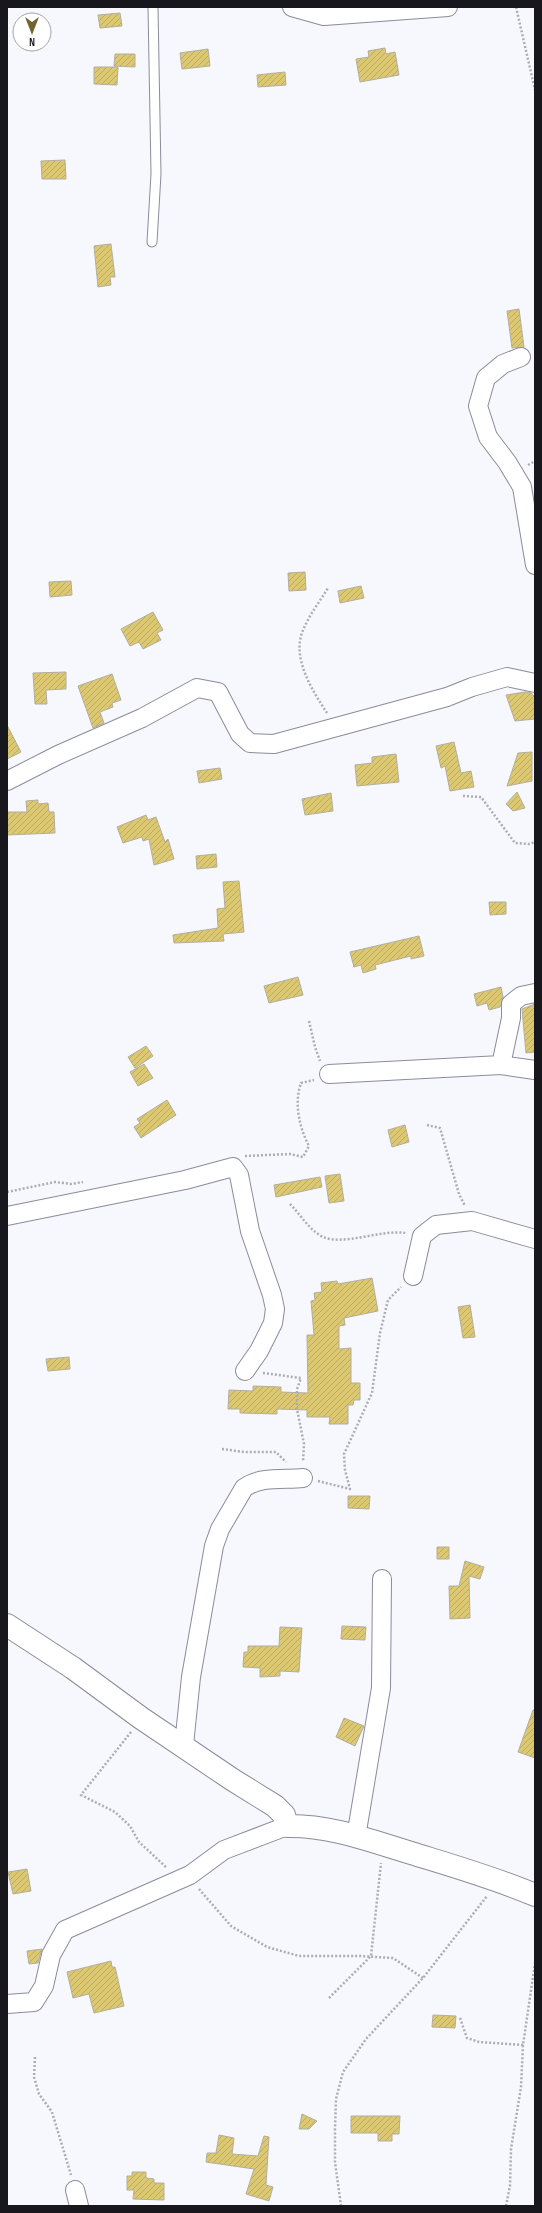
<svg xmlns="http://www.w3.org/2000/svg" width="542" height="2213" font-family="'Sofia Sans Condensed',sans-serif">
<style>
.building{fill:url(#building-hatch);stroke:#b2ae9e}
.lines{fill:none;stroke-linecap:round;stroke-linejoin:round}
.service-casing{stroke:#8c8b9b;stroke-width:11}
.minor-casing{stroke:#8c8b9b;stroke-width:20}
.tertiary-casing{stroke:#8c8b9b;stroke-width:24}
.path{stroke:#acacb3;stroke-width:2.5;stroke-dasharray:2 2;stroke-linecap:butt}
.service{stroke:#fff;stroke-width:9}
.minor{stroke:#fff;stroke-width:18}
.tertiary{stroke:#fff;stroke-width:22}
</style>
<defs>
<pattern id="building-hatch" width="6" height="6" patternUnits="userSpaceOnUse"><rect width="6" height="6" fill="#ddc872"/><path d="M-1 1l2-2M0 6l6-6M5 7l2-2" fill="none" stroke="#bdab62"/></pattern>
</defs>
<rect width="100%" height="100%" fill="#f7f7fe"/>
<!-- building -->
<path class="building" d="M120 13 122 26 100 28 98 15Z
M385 48 386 54 395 52 399 75 360 82 356 59 369 57 368 51Z
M208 49 210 66 182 69 180 53Z
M115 54H135V67L114 66Z
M94 67H118L117 85 94 84Z
M285 72 286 85 258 87 257 75Z
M65 160 66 179H42L41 161Z
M111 244 115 277H110L111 285 98 287 94 246Z
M519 309 524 347 512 348 507 311Z
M305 572 306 590 289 591 288 573Z
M71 581 72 595 50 597 49 582Z
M361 586 364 598 340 603 338 591Z
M153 612 163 630 157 633 161 640 143 649 139 642 130 646 121 629Z
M66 672V689L46 690 47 704H35L33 673Z
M112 674 121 700 112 703 113 707 100 712 104 723 93 728 78 686Z
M525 692 531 693 535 697V719L515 721 506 695Z
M7 725 21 752 7 759Z
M454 742 461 773 471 771 474 787 450 791 445 766 441 768 436 746Z
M532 752V781L507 786 518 753Z
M396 754 399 782 357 786 355 765 372 763V757Z
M220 768 222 779 199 783 197 771Z
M517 792 525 808 513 811 506 804Z
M331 793 333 811 305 815 302 799Z
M38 800V804L48 803 49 812H54L55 833 7 835V812H27L26 801Z
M146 815 148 820 156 817 165 842 168 839 174 859 154 865 149 839 143 841 142 837 123 843 117 827Z
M216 854 217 867 197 869 196 856Z
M239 881 244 932 223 934 224 941 174 943 173 935 218 928 217 909 225 908 223 882Z
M489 902H506V914L490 915Z
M419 936 424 956 411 959V956L375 965 376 969 363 973 361 965 354 967 350 952Z
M298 977 303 995 269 1003 264 986Z
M501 987 503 997 500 1007 489 1010 487 1003 477 1006 474 994Z
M535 1004V1052L526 1053 522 1009Z
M146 1046 153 1056 135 1068 128 1057Z
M144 1064 153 1078 138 1086 130 1072Z
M167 1100 176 1115 141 1138 134 1127 140 1123 137 1119Z
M405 1125 409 1142 392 1147 388 1130Z
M340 1174 344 1201 329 1203 325 1176Z
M320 1177 322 1187 276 1197 274 1185Z
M372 1278 378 1311 344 1318 345 1325 339 1326V1349L351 1348V1383H360V1400H354L353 1405H348V1424H329L330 1417H307V1410L277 1409V1414L240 1413V1409H228L229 1390 253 1391V1386L281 1387V1392L308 1393 307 1335H314L311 1301 315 1300 314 1293 322 1292 321 1283 337 1281 338 1284Z
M470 1305 475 1337 463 1338 458 1307Z
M69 1357 70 1369 48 1371 46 1359Z
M348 1496H370L369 1509 348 1508Z
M437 1547H449V1559H437Z
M465 1561 484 1567 480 1579 469 1576 470 1618 450 1619 449 1586H459Z
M342 1626 366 1627 365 1640 341 1639Z
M280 1627 302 1628 299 1672 280 1671V1676L260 1677V1668L243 1667 244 1652H248V1646H279Z
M533 1710H535V1758L518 1752Z
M344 1718 364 1726 355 1746 336 1737Z
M27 1869 31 1891 13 1894 8 1872Z
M42 1949 38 1963 29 1964 27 1951Z
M111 1961 112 1967H115L124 2006 94 2013 89 1994 73 1998 67 1972Z
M433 2015 456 2016 455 2028 432 2027Z
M302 2114 317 2121 309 2129H299Z
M351 2116H400L399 2134H392V2141H378V2133H351Z
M219 2135 234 2138 232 2154 258 2156 264 2136 269 2137 266 2185 273 2187 269 2201 246 2194 254 2169 206 2162 207 2153H216Z
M132 2172H146V2178L154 2179V2183H164V2200L133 2199 134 2190H127V2176H132Z"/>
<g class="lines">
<!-- service casing -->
<g class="service-casing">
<path id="service" d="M152 242 156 174 153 7"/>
</g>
<!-- minor casing -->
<g class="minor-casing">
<path id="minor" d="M292 7 324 16 448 7
M521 357 503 364 486 378 478 406 488 437 507 462 522 487 535 565
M7 781 58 755 142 718 197 688 218 692 240 734 250 743 274 744 447 697 472 687 507 677 535 683
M501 1065 511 1018V1004L521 996 535 993
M329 1074 501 1065 535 1070
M7 1216 185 1180 233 1167 239 1175 250 1231 272 1295 275 1309 273 1323 259 1351 245 1371
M413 1276 422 1236 436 1225 472 1221 535 1239
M184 1745 191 1677 214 1546 220 1529 244 1488C260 1476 284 1480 303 1478
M356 1837 381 1688 382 1579
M7 2004 34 2002 44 1986 51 1955 65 1930 190 1875 224 1850 287 1826
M75 2190 79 2206"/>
</g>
<!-- tertiary casing -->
<g class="tertiary-casing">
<path id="tertiary" d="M7 1625 73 1668 141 1718 233 1780 275 1806 284 1815 287 1826C330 1825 371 1841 411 1853 453 1866 495 1878 535 1895"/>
</g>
<!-- path -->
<path class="path" d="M516 7 535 90
M528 465 535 461
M327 713C312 690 290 656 304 628 310 614 320 601 328 588
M463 796 481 797 515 843 529 844 535 842
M309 1021 315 1047 320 1061
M427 1125 440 1128 459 1194 465 1206
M245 1156 290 1154 303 1157 309 1146C299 1127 294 1103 301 1083L314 1080
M7 1192 55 1182 71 1184 83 1182
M290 1204C301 1215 309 1230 323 1237 343 1246 383 1229 406 1233
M263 1373 301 1378 297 1389V1409L304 1444 303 1462
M222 1449 244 1452H276L286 1462
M318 1481 350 1489 345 1470 344 1454 372 1393 380 1333 388 1300 401 1287
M131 1732 81 1795 115 1812 130 1826 139 1842 167 1868
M199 1889 231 1926 267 1947 299 1956H360L393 1958 423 1978
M329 1998 371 1956 381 1863
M460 2018 467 2038 479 2042 523 2045
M35 2057 34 2077 39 2094 52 2112 71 2175
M341 2206 335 2162V2129L336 2099 343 2072 366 2039 423 1978 487 1896
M506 2206 510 2186 511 2149 521 2087 523 2045 535 1963"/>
<!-- service -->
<use href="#service" class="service"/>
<!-- minor -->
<use href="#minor" class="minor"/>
<!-- tertiary -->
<use href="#tertiary" class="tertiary"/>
</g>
<!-- border -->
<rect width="542" height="2213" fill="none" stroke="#18171d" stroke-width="16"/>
<!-- north arrow -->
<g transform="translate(32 32) rotate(180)"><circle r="19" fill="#ffffff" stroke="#a3a2a5"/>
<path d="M0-3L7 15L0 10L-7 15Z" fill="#716431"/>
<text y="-6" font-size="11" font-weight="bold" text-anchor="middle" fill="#18171d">N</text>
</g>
</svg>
